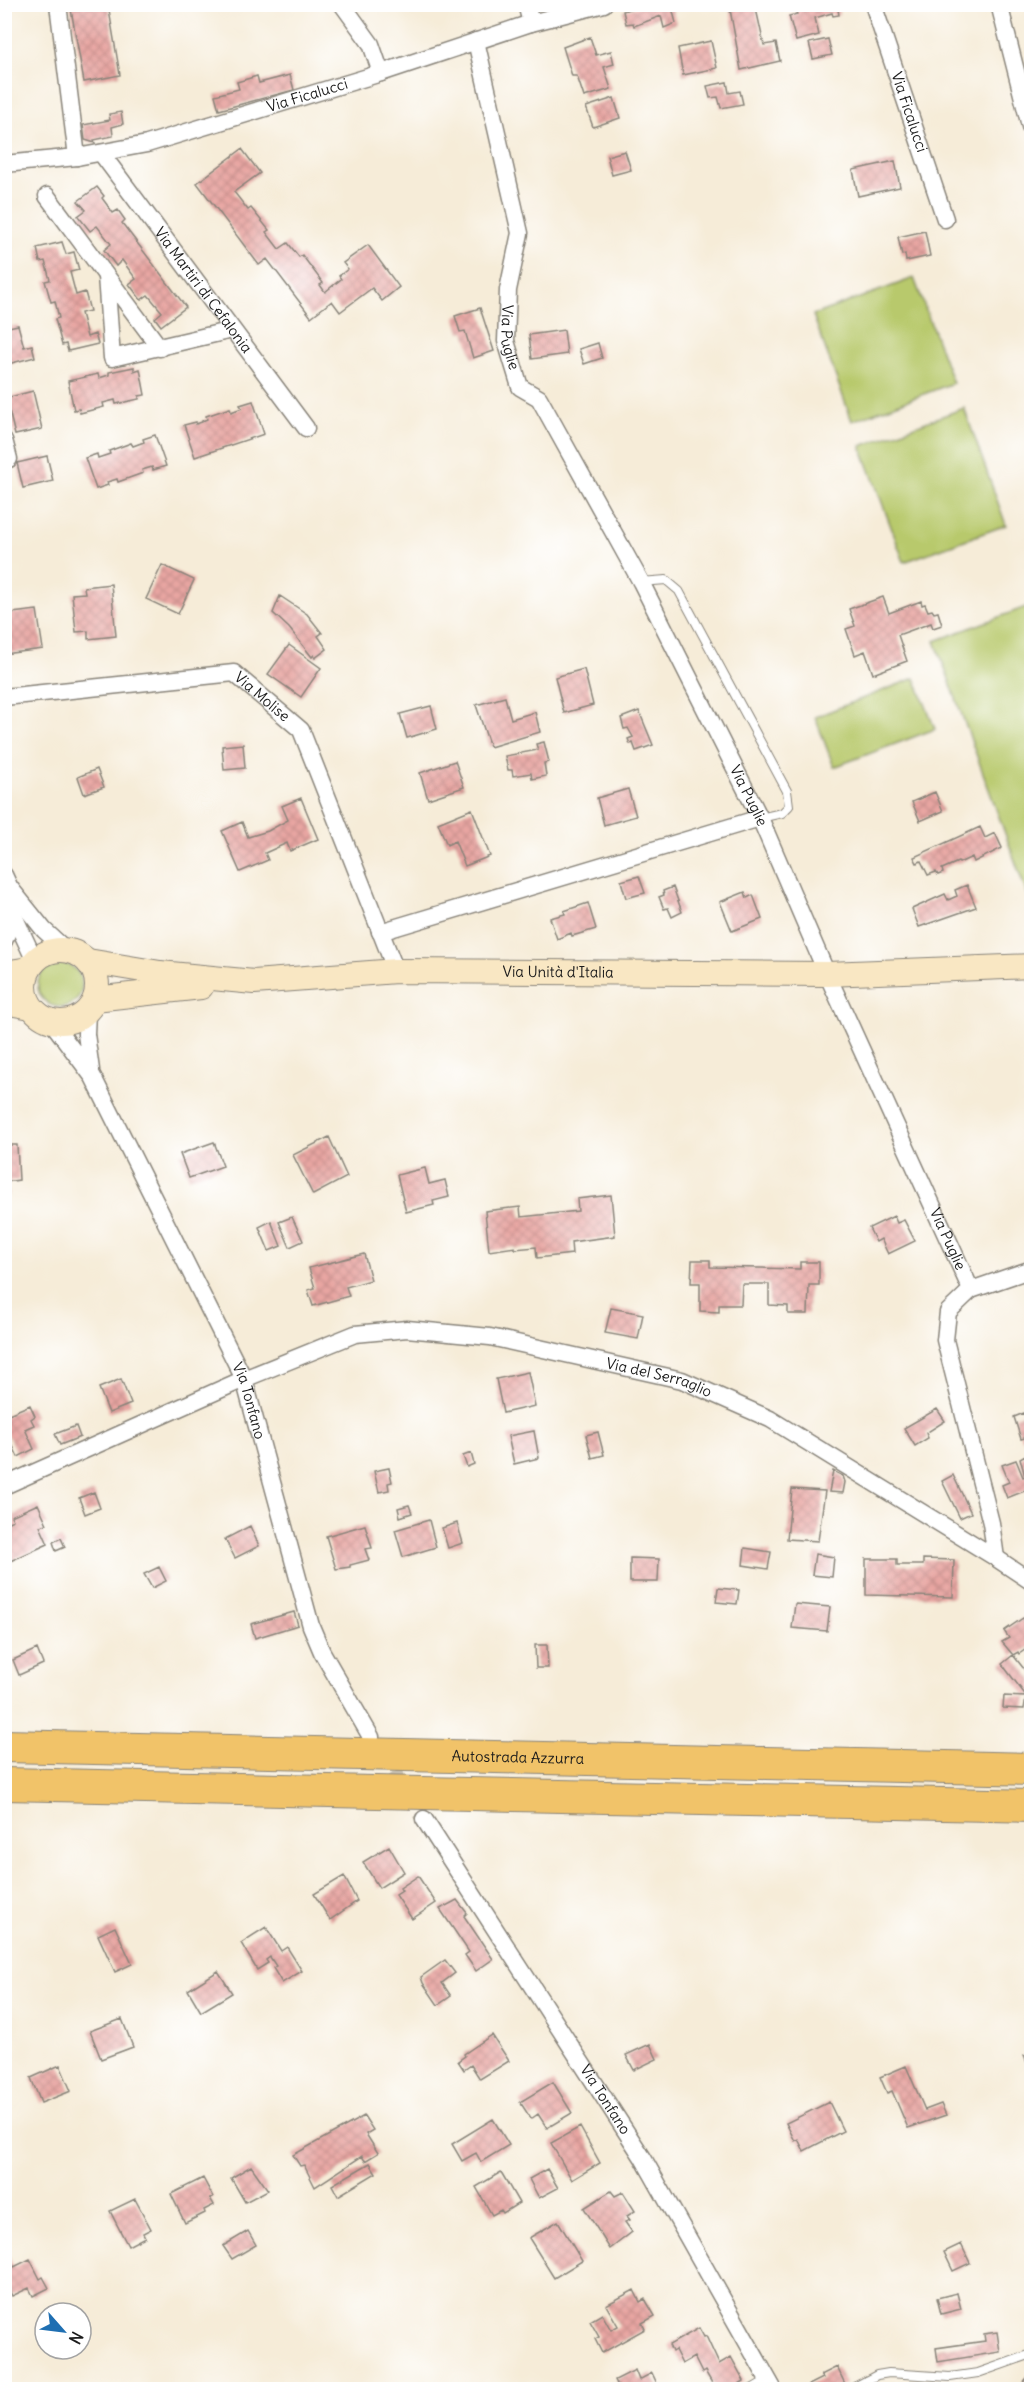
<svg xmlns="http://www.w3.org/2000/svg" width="1036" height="2394" font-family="Delius,sans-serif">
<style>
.green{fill:#b8c96c;stroke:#6a7244;stroke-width:1.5}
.building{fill:url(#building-cross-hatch)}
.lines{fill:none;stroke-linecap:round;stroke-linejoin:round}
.minor-tunnel{stroke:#cac2b2;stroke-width:16;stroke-dasharray:16 8;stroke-linecap:butt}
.service-casing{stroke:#89847a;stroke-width:10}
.minor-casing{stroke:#89847a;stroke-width:19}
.secondary-casing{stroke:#89847a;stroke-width:26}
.motorway-casing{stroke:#89847a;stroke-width:34}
.service{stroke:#fff;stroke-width:8}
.minor{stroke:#fff;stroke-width:16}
.secondary{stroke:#f9e7c3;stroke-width:24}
.motorway{stroke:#f1c369;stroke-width:32}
.labels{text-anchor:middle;stroke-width:4.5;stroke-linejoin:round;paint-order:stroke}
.street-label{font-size:15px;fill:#1c1c1c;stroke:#fff}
</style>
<defs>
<pattern id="building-cross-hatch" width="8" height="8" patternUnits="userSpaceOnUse" patternTransform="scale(1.5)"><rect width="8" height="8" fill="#e8a6a2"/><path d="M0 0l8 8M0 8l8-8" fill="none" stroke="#c68e8b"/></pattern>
</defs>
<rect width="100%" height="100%" fill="#fff"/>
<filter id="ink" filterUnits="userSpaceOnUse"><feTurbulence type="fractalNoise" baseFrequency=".0167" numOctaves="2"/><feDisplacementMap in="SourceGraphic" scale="12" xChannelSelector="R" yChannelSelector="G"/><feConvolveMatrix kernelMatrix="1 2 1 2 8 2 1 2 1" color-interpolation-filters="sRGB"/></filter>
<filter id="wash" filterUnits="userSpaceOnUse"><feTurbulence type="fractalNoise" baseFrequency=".008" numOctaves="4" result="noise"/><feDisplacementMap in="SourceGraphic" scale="24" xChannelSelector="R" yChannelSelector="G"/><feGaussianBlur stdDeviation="1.35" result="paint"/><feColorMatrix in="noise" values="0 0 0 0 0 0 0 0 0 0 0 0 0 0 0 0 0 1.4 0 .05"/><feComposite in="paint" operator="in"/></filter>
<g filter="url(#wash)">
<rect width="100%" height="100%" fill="#f6ecd8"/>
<!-- green -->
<path class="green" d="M914 278 953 383 852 421 813 315Z
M964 408 1006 525 904 562 861 446Z
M1031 605 1032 893 1027 894 935 641Z
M915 678 935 729 834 767 815 717Z
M38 985a22 22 0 1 1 44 0a22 22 0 1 1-44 0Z"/>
<g id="blocks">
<!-- building -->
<path class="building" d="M70 4H108L120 75 84 82Z
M645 4H671L676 23 664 28 661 16 634 26 633 23 626 24 623 11Z
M729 4H755L764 45 776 43 780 61 741 70Z
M794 4H837L839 15 833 16 832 13 815 18 819 35 796 41 789 16 797 14Z
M590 37 596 55 611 51 614 64 604 67 611 89 584 97 577 76H572L563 47Z
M828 39 832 55 813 59 809 43Z
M711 41 717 68 683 75 678 48Z
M290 75 294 90 219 110 215 95 239 89 237 82 257 76 259 83Z
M727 82 729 93 740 91 743 104 721 108 718 97 710 98 707 86Z
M614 98 620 118 593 127 586 107Z
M121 112 123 124 112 127 113 136 94 140 95 143 85 140 83 125 110 120 109 114Z
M242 149 260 173 234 192 248 210 251 208 269 230 266 232 279 249 288 243 299 257 302 255 323 283 320 285 325 292 341 279 339 276 348 269 343 263 368 245 399 287 382 301 372 288 340 312 332 301 311 317 267 259 259 265 197 183Z
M625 151 631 170 612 175 607 156Z
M895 161 900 187 858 196 853 170Z
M97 187 104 196 102 198 113 213 118 210 125 220 122 223 186 307 161 326 155 318 162 312 148 295 141 300 129 284 136 279 122 260 116 266 104 250 111 244 97 226 90 231 78 216 86 210 78 201Z
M925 231 930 256 906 261 905 254 902 255 898 237Z
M62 242 66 254 74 252 79 270 70 272 76 295 85 292 90 311 81 313 87 337 95 334 98 344 68 351 66 344 62 345 55 319 59 318 55 301 51 302 45 281 50 280 45 261 40 262 37 248Z
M4 277 11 299 4 301Z
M480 308 494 351 473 358 465 331 460 332 455 316Z
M18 325 24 347 32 345 35 357 4 365V328Z
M564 330 567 354 532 359 529 335Z
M598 343 602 358 584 364 579 349Z
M134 367V371L140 369 145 395 139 396V399L116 404 115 400 103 403 104 407 80 413 79 409 74 410 68 381 98 374 99 378 109 375V372Z
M33 391 42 429 15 435 6 398Z
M253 401 264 434 195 457 184 425 196 422V424L202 422V421L207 419 206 416 230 408 231 412 242 408 240 405Z
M155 435 166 466 153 470 152 467 142 470 143 473 118 482 117 479 107 482 108 485 96 489 85 458 97 454 98 458 110 454 109 451 131 443 133 446 144 442 143 439Z
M47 456 53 481 23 488 17 463Z
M162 565 194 580 178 614 146 599Z
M111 584 116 636 88 639V631L76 632 72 594 85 593 84 587Z
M280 596 307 614 322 633 318 636 327 649 315 658 314 655 312 657 289 628 273 613Z
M883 597 889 613 921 601 922 605 925 604 928 611 932 610 934 613 938 612 942 625 933 628 931 623 898 635 907 661 873 674 865 651 855 655 846 629 855 626 849 609Z
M37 610 43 649 4 654V614Z
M289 645 321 668 301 697 268 674Z
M584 669 593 705 564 713 555 677Z
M505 697 511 719 535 712 540 732 490 747 476 705Z
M431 706 437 729 407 738 400 714Z
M639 711 653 745 636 751 633 743 630 744 628 739 633 737 628 728 624 729 621 718Z
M544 742 549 762 544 763 546 776 532 779 531 773 513 776 512 770H508L505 756 538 750 536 744Z
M243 744 245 768 224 770 222 746Z
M455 761 464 787 428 799 420 773Z
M97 769 104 787 84 794 78 777Z
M628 789 636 816 604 825 597 798Z
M935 792 943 811 920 821 912 802Z
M301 798 318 839 290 851 287 843 265 853 268 860 240 872 222 831 242 822 248 837 268 831 288 820 282 806Z
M472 809 490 856 465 866 455 841 447 845 438 823Z
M980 827 985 838 995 833 1002 848 974 862 972 857 959 863 958 862 942 869 943 873 938 875 936 872 928 875 921 861 917 863 914 857Z
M639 876 645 893 626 898 621 881Z
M967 885 976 907 919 927 912 909 945 894 948 900 957 896 955 890Z
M673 887 682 912 672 917 668 908 664 909 659 897 664 895 663 891Z
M745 892 747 898 753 895 762 919 732 931 720 902Z
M588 903 596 929 572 936 571 933 557 939 550 918 565 914 564 911Z
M329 1137 347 1177 313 1195 293 1155Z
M214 1142 223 1166 189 1178 180 1154Z
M4 1145H17L19 1180 6 1182 8 1195 4 1196Z
M425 1168 429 1184 445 1180 449 1197 433 1201 434 1205 406 1212 397 1175Z
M611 1195 615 1236 571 1242 572 1254 537 1258 536 1247 515 1249V1247L489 1251 485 1211 520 1207 521 1217 578 1211 577 1199Z
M894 1216 897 1223 904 1220 915 1241 888 1254 881 1239 876 1242 869 1228Z
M292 1217 303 1241 290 1247 279 1222Z
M271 1221 281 1246 269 1251 259 1227Z
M364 1254 371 1280 346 1287 349 1296 313 1306 308 1290 315 1288 309 1268Z
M692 1260H710V1267L800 1269V1262H819V1285H809L808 1314H788V1306L769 1305V1284H742L741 1305H719V1312L700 1311V1283H691Z
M611 1308 643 1314 638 1339 605 1333Z
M528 1372 535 1406 503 1413 496 1379Z
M121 1379 131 1404 109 1413 99 1388Z
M30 1405 35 1416 31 1419 34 1425 25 1429 34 1449 18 1457 4 1427V1416Z
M937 1409 945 1421 926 1433 928 1438 915 1446 904 1428Z
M1024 1413 1032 1436 1021 1439 1014 1417Z
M76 1426 80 1437 60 1445 55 1434Z
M534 1431 539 1458 514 1464 508 1436Z
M598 1432 604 1455 592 1458 586 1435Z
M471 1453 474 1464 467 1467 463 1456Z
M1025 1455 1026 1458 1032 1455V1488L1007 1498 1002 1485 1009 1482 1002 1465 1016 1460 1023 1477 1025 1476 1020 1458Z
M389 1468 392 1482 388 1483 389 1490 379 1492 374 1471Z
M833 1471 843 1476 845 1482 843 1493 829 1492Z
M953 1475 971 1513 960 1518 942 1481Z
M792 1489 825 1491 818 1541 787 1539Z
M94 1492 100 1508 85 1514 79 1498Z
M38 1504 47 1524 40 1526 48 1544 8 1562 4 1555V1524L13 1520 11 1516Z
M409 1505 412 1513 400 1517 398 1508Z
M429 1520 436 1547 403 1557 395 1530Z
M457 1523 463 1543 448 1548 442 1528Z
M365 1525 372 1548 365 1549 369 1560 350 1565V1567L336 1569 326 1536Z
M250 1526 259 1546 235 1558 225 1539Z
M61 1538 65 1547 56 1551 53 1542Z
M745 1548 771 1552 768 1569 743 1565Z
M815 1554 834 1557 832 1577 812 1575Z
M630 1558 659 1559 658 1582H630Z
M866 1559H897V1565H923V1559L954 1560 953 1597 866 1595Z
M159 1567 166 1581 152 1588 144 1574Z
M718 1588 739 1590 737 1604 716 1602Z
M795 1604 830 1607 827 1631 792 1628Z
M294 1612 298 1625 255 1638 251 1624Z
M1023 1618 1027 1623 1032 1620V1645L1019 1654 1018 1652 1013 1655 1002 1642 1009 1638 1004 1631Z
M535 1645H547L548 1668H536Z
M37 1649 43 1664 19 1675 13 1660Z
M1013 1655 1032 1679V1694L1027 1697 1002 1664Z
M1004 1696 1026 1697 1024 1709 1003 1708Z
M389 1846 404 1872 379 1888 363 1862Z
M344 1876 357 1901 330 1920 314 1894Z
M418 1876 436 1903 412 1919 396 1895 402 1891 400 1888Z
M457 1900 467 1913 464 1916 493 1959 476 1971 465 1955 469 1952 440 1909Z
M115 1927 132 1964 115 1972 98 1935Z
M266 1927 281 1951 287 1947 302 1971 282 1983 273 1968 276 1966 270 1957 266 1960 268 1963 257 1970 241 1943Z
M445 1960 455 1973 442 1983 451 1996 438 2005 423 1983 421 1977Z
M218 1971 232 1993 201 2012 188 1990Z
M122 2019 133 2047 101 2059 90 2031Z
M492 2035 509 2061 480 2079 471 2065 464 2070 458 2061 465 2056 464 2054Z
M650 2044 657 2059 634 2070 626 2055Z
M1032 2053V2075L1024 2056Z
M60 2065 71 2091 41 2103 31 2078Z
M906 2066 925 2110 941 2104 946 2115 908 2128 892 2091 887 2093 880 2077Z
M553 2082 572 2113 547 2128 538 2114 531 2119 520 2102Z
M829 2102 843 2131 804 2151 798 2139 795 2141 786 2123Z
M364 2116 373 2130 366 2134 378 2153 365 2161 362 2156 315 2187 304 2165 300 2166 293 2155Z
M493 2119 509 2145 481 2162 476 2153 462 2161 452 2144Z
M580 2127 600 2163 572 2180 551 2143Z
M370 2163 376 2173 338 2196 332 2185Z
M251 2166 268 2190 245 2202 231 2178Z
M547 2169 558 2188 539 2198 529 2179Z
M501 2172 519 2203 503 2213 501 2210 492 2215 476 2187Z
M203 2178 213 2197 210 2198 214 2205 204 2210 205 2213 185 2223 171 2194Z
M611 2191 615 2196 623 2192 635 2211 627 2216 630 2220 625 2222 632 2232 610 2249 584 2208Z
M135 2199 151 2229 143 2233 145 2237 128 2246 110 2211Z
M558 2221 582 2261 554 2278 529 2238Z
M248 2231 256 2245 232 2259 223 2246Z
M961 2244 970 2263 953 2271 944 2252Z
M8 2256 14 2267 30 2259 40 2279 43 2277 49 2288 33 2296 29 2288 12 2296 4 2280V2257Z
M634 2290 640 2302 645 2299 655 2316 642 2323 645 2329 602 2353 595 2339 599 2337 590 2321 602 2314 611 2330 618 2326 606 2305Z
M957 2293 961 2309 941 2314 937 2298Z
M699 2328 704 2337 706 2336 719 2364 731 2357 744 2381 730 2390H712L715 2388 705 2371 702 2373 694 2357 682 2364 675 2350 672 2352 669 2345Z
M997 2332 1000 2352 938 2362 936 2348 985 2341 984 2334Z
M837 2367 845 2384 832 2390H799L823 2378 821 2375Z
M635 2370 639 2380 652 2373 660 2390H620L615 2380Z
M1030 2374 1032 2390H1017Z"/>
</g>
</g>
<g filter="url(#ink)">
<use href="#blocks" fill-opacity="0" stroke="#89847a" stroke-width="1.5"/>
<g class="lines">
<!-- minor-tunnel -->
<path class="minor-tunnel" d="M381 1752 424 1819"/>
<!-- service casing -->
<g class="service-casing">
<path id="service" d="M641 582 666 580 679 591 787 791 789 806 782 813 760 818
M750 2390 767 2380
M849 2390 877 2375 889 2373 950 2377 978 2373 1032 2354"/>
</g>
<!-- minor casing -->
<g class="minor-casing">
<g id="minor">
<path d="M58 4 77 157"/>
<path d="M342 4 371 44 381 73"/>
<path d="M526 4 531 23"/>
<path id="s1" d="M873 4 945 219"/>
<path d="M999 4 1032 134"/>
<path id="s2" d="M476 41 520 233 508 290 506 341 520 387 539 398 641 582 760 818 827 974 971 1290 948 1312 945 1340 991 1523 996 1558"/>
<path id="s3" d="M101 153 306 428"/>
<path id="s4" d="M4 164 77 157 147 144 381 73 531 23 604 4"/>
<path d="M47 196 160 348"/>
<path d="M106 276 112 358 232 330"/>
<path d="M4 440 9 459"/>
<path id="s5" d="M4 697 234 673 301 730 396 971"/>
<path d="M4 875 10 888 14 916 35 961"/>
<path d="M11 889 44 930 66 950"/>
<path d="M380 932 760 818"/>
<path d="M4 941 14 916"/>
<path d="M87 1012 86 1034 91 1070"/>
<path id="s6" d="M51 1021 93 1077 244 1379 311 1626 322 1652 371 1737"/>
<path d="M971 1290 1032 1269"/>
<path id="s7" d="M4 1486 244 1379 355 1334 407 1329 490 1337 682 1380 770 1419 996 1558 1032 1582"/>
<path id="s8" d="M424 1819 643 2158 774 2390"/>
</g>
</g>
<!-- secondary casing -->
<g class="secondary-casing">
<g id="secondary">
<circle cx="61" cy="986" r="36"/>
<path id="s9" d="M88 961 160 973 254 982 396 971 827 974 1032 966"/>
<path d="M4 973 29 969"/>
<path d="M95 999 201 987"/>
<path d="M4 1002 31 1007"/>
</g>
</g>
<!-- motorway casing -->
<g class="motorway-casing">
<g id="motorway">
<path id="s10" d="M4 1746 1032 1769"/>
<path d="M4 1784 1032 1806"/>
</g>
</g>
<!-- service -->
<use href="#service" class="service"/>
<!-- minor -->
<use href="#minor" class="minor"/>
<!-- secondary -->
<use href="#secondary" class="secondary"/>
<!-- motorway -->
<use href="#motorway" class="motorway"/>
</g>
</g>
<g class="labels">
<!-- street labels -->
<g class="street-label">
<text dy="5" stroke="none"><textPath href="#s4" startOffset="312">Via Ficalucci</textPath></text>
<text dy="5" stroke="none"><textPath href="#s1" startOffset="114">Via Ficalucci</textPath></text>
<text dy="5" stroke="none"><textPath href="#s3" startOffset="171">Via Martiri di Cefalonia</textPath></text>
<text dy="5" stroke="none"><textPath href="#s2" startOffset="303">Via Puglie</textPath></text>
<text dy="5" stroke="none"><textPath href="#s5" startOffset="268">Via Molise</textPath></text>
<text dy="5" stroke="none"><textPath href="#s2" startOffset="826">Via Puglie</textPath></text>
<text dy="5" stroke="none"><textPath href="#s9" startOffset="472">Via Unità d'Italia</textPath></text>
<text dy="5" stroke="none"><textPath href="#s2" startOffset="1312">Via Puglie</textPath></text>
<text dy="5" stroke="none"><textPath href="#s7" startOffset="692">Via del Serraglio</textPath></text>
<text dy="5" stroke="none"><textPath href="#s6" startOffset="430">Via Tonfano</textPath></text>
<text dy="5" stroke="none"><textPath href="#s10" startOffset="514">Autostrada Azzurra</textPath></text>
<text dy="5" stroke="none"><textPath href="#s8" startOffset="334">Via Tonfano</textPath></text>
</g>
</g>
<!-- margin -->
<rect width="1036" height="2394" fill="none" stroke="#fff" stroke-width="24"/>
<!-- north arrow -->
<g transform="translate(63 2331) rotate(118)"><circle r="28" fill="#ffffff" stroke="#a4a4a4" stroke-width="1.5"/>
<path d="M0-4.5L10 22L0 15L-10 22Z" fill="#1f6fb2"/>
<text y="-9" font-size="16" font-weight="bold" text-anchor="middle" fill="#1c1c1c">N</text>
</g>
</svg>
